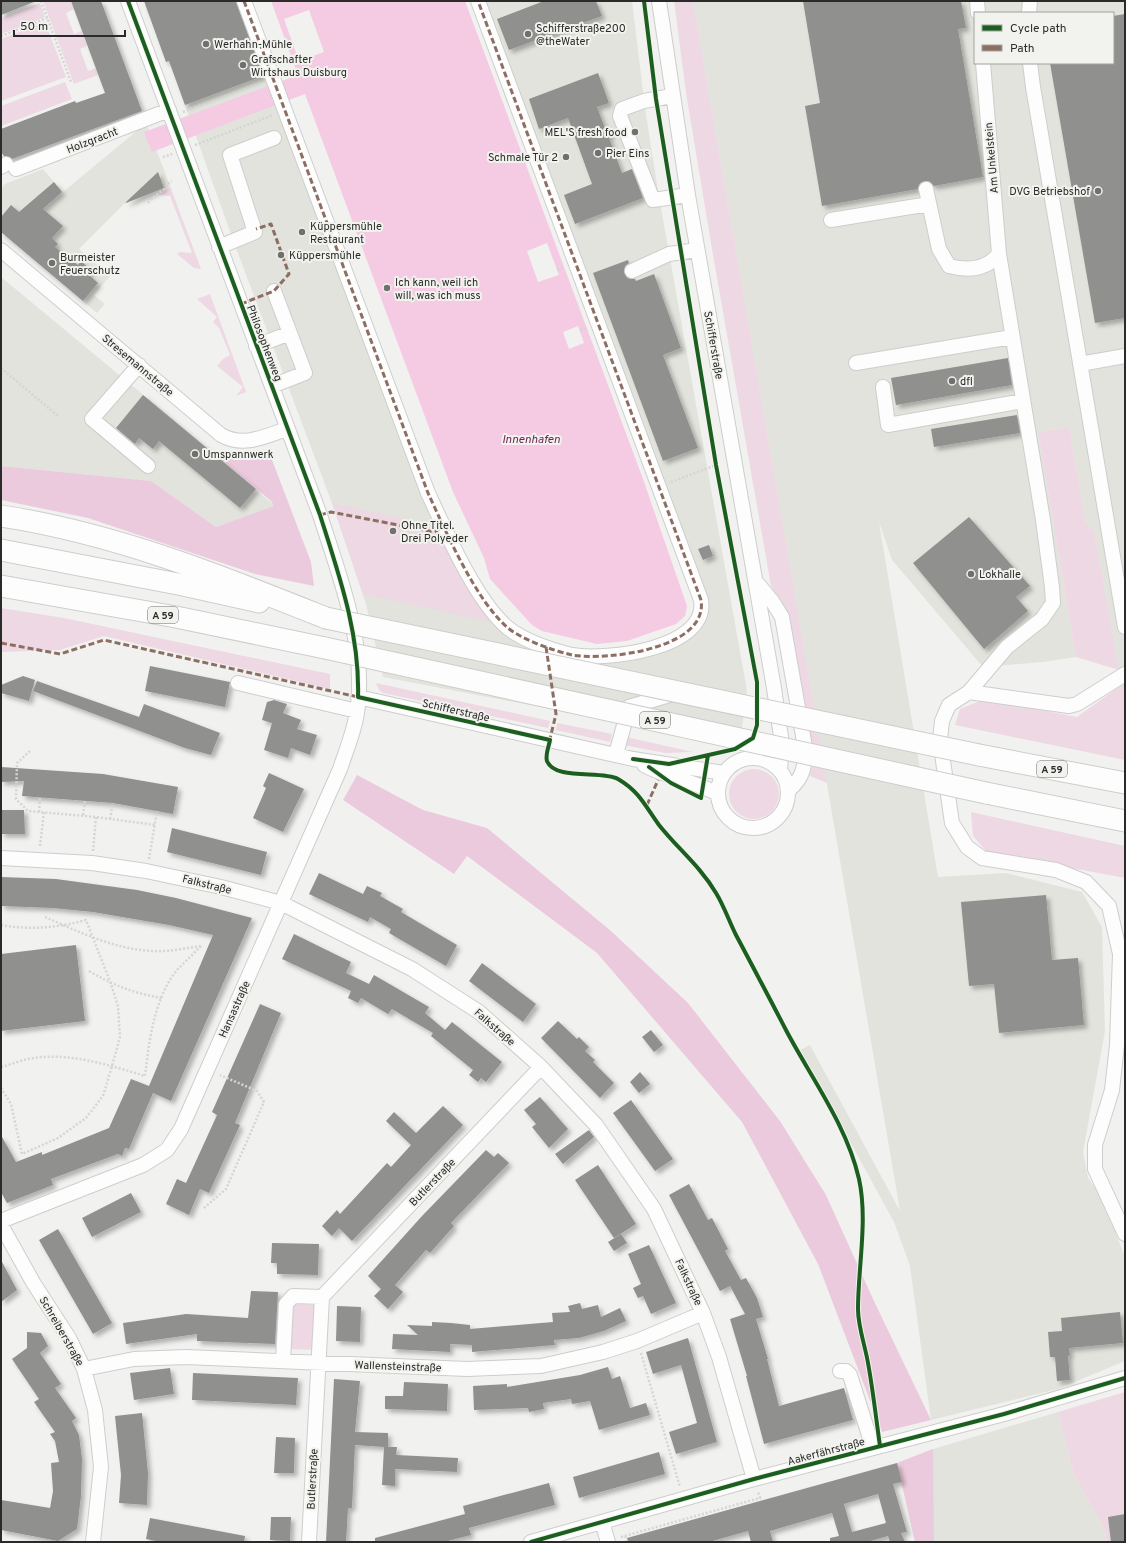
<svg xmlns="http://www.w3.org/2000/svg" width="1126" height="1543" font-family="Overpass,sans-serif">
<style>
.built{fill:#e1e3dc;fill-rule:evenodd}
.green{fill:#edd8e3}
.forest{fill:#eccadd}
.water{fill:#f5cae3}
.pier{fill:#f1f2ef}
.building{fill:#90918f;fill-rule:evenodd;filter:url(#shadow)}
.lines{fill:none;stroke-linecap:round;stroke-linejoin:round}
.minor-casing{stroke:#cdcecc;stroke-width:16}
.highway-casing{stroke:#cdcecc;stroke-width:23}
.path{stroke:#d5d5d4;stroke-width:2.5;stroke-dasharray:2 2;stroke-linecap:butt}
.minor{stroke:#fdfdfd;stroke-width:14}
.highway{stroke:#fdfdfd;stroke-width:21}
.highway-bridge-casing{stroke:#cdcecc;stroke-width:23;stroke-linecap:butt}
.highway-bridge{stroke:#fdfdfd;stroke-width:21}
.quiet{stroke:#8d6e63;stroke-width:3;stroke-dasharray:6 3;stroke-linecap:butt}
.cycleway-casing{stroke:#f2f3ee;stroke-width:6}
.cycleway{stroke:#1b5e20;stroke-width:4}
.poi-dot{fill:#70716e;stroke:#f2f3ee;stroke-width:1.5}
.labels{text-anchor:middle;stroke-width:4;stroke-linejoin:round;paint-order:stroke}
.shield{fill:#f2f3ee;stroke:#666764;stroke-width:1}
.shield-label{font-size:10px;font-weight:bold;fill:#2a2b29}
.poi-label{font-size:11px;fill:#2a2b29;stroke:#f2f3ee;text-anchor:start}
.street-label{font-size:11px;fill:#2a2b29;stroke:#f2f3ee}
.water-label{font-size:12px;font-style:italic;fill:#6e2857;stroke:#f2f3ee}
</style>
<defs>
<filter id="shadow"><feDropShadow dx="3.5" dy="3.5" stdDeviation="2" flood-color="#0004"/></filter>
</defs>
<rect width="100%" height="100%" fill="#f1f2ef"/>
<!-- built -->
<path class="built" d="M144 1H237L433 525 497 623 571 663 597 664 632 661 657 655 687 641 701 629 708 614 706 613 482 1H632L645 108 658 191 747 691 741 734 625 723 383 677 366 604 332 503 236 248 169 61 166 62Z
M693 1H1125V689L1120 676 1094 530 1086 525 1069 427 1038 432 1076 657 1043 662 983 667 892 560 879 522 938 877 1006 873 1082 892 1102 927 1105 1031 1083 1152 1088 1178 1101 1196 1125 1257V1361L1058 1389 931 1420 910 1266 894 1222 800 1050 810 1045 900 1211ZM975 13H1113V63H975Z
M147 125 170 186 124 204 79 249 110 276 94 295 105 304 97 313 1 232V189L5 184 43 169 63 192 139 129Z
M1 277 222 460 275 506 216 527 151 481 1 466Z
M1058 1412 1074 1475 1105 1530 1106 1542H915L897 1463 933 1449Z"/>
<!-- green -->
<path class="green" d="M43 1H71L74 9 66 13 74 34 82 31 87 46 80 49 88 71 96 68 98 75 74 84Z
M674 1H693L827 783 810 776 812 766V748L787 612 771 586 712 249 686 93Z
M40 3 45 17 1 34V18Z
M45 22 66 77 1 101V39Z
M65 82 72 99 1 126V106Z
M170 186 201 269 194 268 177 254 180 252 192 253 170 196 158 195 165 191Z
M210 294 246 392 236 396 243 387 217 366 224 358 230 355 219 328 213 322 217 317 197 299Z
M1069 427 1086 525 1094 530 1119 670 1076 657 1038 432Z
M332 503 433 525 497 623 363 594Z
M1 608 64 618 330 674V689L104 636 60 650 1 652Z
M376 683 550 721 548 728 383 693 379 690Z
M1123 684 1125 689V760L955 725 960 709 985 699 1077 717Z
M557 723 612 734 610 742 556 730Z
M626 737 693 752 665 753 624 745Z
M729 794a25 25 0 1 1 50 0a25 25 0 1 1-50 0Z
M971 812 1125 846V878L987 852 973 836Z
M294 1304 315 1305 314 1350 288 1349 289 1306Z
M1125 1392V1542H1106L1105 1530 1074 1475 1058 1412Z"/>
<!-- forest -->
<path class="forest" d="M269 452 311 562 314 586 255 574 88 518 1 500V466L151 481 216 527 274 506 271 501 222 460 227 454 247 456Z
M357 775 423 810 487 828 611 931 688 1003 780 1121 826 1195 873 1299 931 1420 882 1432 818 1264 742 1122 597 953 467 856 454 874 343 800Z
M933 1449 934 1542H915L897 1463Z"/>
<!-- water -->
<path class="water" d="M271 1H465L643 479 687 606 685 616 676 624 627 641 597 644 542 631 532 625 490 579 484 558 453 492 305 94 152 152 144 132 298 75Z"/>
<!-- pier -->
<path class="pier" d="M309 10 324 52 299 61 284 19Z
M547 243 559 275 538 282 527 251Z
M578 326 584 343 569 349 563 332Z"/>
<!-- building -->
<path class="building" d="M1 1H34V2L1 15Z
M71 1H101L142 111 12 159 4 156 1 152V129L75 101 76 103 105 93Z
M144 1H236L263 76 185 105 169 61 166 62Z
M544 1H596L602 16 509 50 497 19Z
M803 1H961L966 28 958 29 983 177 934 186 929 181H925L920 183 918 189 822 206 805 106 820 103Z
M1125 14V318L1095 323 1050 63H1113V16Z
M598 73 609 103 597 107 606 131 611 133 609 138 622 173 632 169 643 198 575 224 564 195 592 184 568 118 539 129 529 99Z
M158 172 164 188 126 203V202Z
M54 182 62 192 43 209 63 226 52 238 58 244 55 247 78 265 81 261 91 270 88 274 98 283 83 301 1 232V217L11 205 19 212Z
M628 260 629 263 625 266 624 271 627 278 635 279 636 281 654 274 681 348 663 355 698 448 663 461 593 273Z
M1008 358 1012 385 896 405 891 378Z
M143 395 256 489 240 508 159 441 153 449 139 438 135 444 116 428Z
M1017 415 1020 433 934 447 931 429Z
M969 517 1030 586 1016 597 1028 611 984 649 913 563Z
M709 545 713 556 703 560 698 549Z
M150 666 230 682 225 707 145 691Z
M23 676 35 680 29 701 1 693V685Z
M37 681 139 717 144 704 220 733 211 755 185 748 33 691Z
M274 700 287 704 283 713 301 720 297 729 317 735 310 755 291 748 288 758 264 750 272 723 262 720 267 702Z
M1 767 103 774 178 787 173 814 113 803 22 796 24 781 1 782Z
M269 773 304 789 283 832 253 818 266 788 263 786Z
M1 810H24L25 834H1Z
M172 828 267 852 261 875 167 852Z
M319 873 363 894 367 886 382 893 380 896 403 909 401 912 457 945 446 966 389 933 391 929 370 917 368 922 309 894Z
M1 877 56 879 137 890 176 898 252 918 171 1101 153 1093 129 1149 125 1148 122 1156 118 1154 51 1179 53 1185 7 1203 1 1192V1135L16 1162 42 1152V1155L109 1128 131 1079 149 1086 213 935 169 925 93 912 53 908 1 906Z
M1046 895 1052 960 1078 958 1084 1025 999 1033 994 984 969 986 961 902Z
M294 934 351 962 346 973 369 984 374 975 429 1007 425 1013 445 1030 452 1022 502 1062 486 1082 481 1078 478 1082 469 1075 473 1070 431 1036 433 1033 392 1009 388 1014 361 998 358 1003 348 998 351 991 282 959Z
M76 945 85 1021 1 1031V954Z
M482 963 536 1004 523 1022 469 981Z
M260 1004 281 1013 235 1123 240 1125 209 1193 200 1189 189 1215 166 1204 177 1179 186 1183 217 1115 212 1112Z
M558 1021 577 1039 579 1037 589 1047 585 1051 595 1060 593 1062 614 1083 600 1098 541 1038Z
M651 1030 663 1045 654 1052 642 1037Z
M640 1072 650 1084 639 1093 630 1082Z
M540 1097 568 1129 549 1148 532 1127 536 1124 524 1110Z
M631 1100 673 1159 655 1171 613 1113Z
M443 1106 463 1125 352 1241 339 1228 332 1236 322 1226 337 1210 340 1214 387 1163 391 1167 411 1145 386 1121 394 1112 416 1133Z
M589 1130 594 1137 563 1164 555 1154Z
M486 1150 494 1157 498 1153 509 1163 451 1223 454 1226 430 1253 426 1250 395 1285 403 1292 388 1309 374 1296 381 1289 368 1276 422 1216Z
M598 1165 636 1224 614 1238 575 1180Z
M689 1184 708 1220 712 1218 728 1249 725 1251 741 1280 746 1278 757 1298 763 1317 756 1319 768 1359H767L779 1406 844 1388 853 1420 764 1444 746 1376H747L730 1319 745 1314 730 1286 720 1291 669 1195Z
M131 1193 141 1212 92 1237 82 1218Z
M58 1229 112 1323 93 1334 39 1240Z
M621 1234 627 1243 614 1251 608 1242Z
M272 1243 319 1244 318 1275 277 1274V1263H271Z
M649 1245 676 1303 651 1314 643 1296 638 1298 633 1288 641 1284 628 1254Z
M1 1260 17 1290 1 1302Z
M251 1291 278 1292 275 1344 197 1341V1334L126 1344 123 1323 186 1314 248 1318Z
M580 1303 582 1309 598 1305 601 1317 620 1308 626 1321 604 1331 579 1338 554 1340 555 1345 472 1352V1345L450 1344V1352L392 1349 393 1334 418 1335 407 1325 432 1326V1322L451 1323 470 1325V1329L553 1322 552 1313 570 1312 568 1306Z
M337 1306 361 1307 360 1342 336 1341Z
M1120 1312 1123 1343 1069 1348 1070 1355 1068 1356 1070 1380 1057 1381 1055 1357H1050L1048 1332 1062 1331 1061 1318Z
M27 1332 41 1333 48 1346 40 1353 61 1384 55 1388 76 1418 72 1421 79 1435 82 1459 81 1496 77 1529 58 1541 1 1530V1500L50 1508 53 1491 51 1463 59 1462 55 1441 50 1434 55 1432 34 1402 39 1399 12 1359 27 1348Z
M688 1338 717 1442 676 1454 669 1432 697 1423 681 1365 653 1374 646 1352Z
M608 1367 612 1379 620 1376 630 1408 646 1403 650 1415 599 1430 590 1401 572 1404 571 1399 543 1403 544 1409 529 1412 528 1408 474 1410 473 1386 507 1384V1387L580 1375Z
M170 1368 174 1394 134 1400 130 1373Z
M193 1373 298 1378 296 1405 192 1400Z
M334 1379 360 1381 355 1432 388 1433V1447H397L396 1455 458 1458 457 1472 395 1469V1486L382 1485 384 1447 355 1445 352 1508H348L346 1542H326Z
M404 1382 448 1384 447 1411 385 1409V1396H403Z
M142 1413 148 1473 147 1505 119 1503 121 1475 115 1416Z
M276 1437 295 1438 294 1473H274Z
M659 1452 665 1474 579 1498 573 1477Z
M897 1463 902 1482 893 1484 907 1532 901 1533 905 1542H890L888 1536 867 1542H830V1538L839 1536 832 1513 770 1531 773 1542H751L748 1531 709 1542H628L627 1538ZM878 1494 886 1523 852 1532 844 1504Z
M549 1483 555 1505 469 1528 471 1535 444 1542H375V1538L465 1514 463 1506Z
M1125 1514V1542H1111L1108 1517Z
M271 1517H291L290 1541 270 1540Z
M150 1518 245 1536 244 1542H161L146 1539Z"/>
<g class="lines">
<!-- minor casing -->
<g class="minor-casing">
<path id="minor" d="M244 1 428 493C446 532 476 601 508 628 525 641 552 650 572 655 606 661 709 649 701 600L478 1
M659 1 688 195 774 688 782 744 780 769
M977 1 978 13
M1029 13 1030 1
M1030 63 1033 87 1125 627
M672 96 644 101 622 109 620 116 653 200 688 195
M1 167 6 164
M16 169 169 110
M926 189 939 249 949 266C968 271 986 270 999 254L983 63
M831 220 929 204
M219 247 255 232 230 155 274 138
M1 250 221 435C244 448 265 436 287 429
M632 271 669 254 697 250
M256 346 290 333
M856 363 1012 337
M1080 364 1125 356
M139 365 92 419 148 466
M272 386 305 373 274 291
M883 387 888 425 1023 401
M758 584 772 601 782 617 805 747C805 766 804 777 789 790
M1125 674 1077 704 1069 706 969 692 949 705 942 721 940 740 952 823 967 847 982 858 1056 870 1086 882 1109 906 1120 954 1117 1045 1112 1090 1095 1145V1169L1125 1234
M238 683 357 711
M969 692 1007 647 1042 619 1053 603 1052 587 1043 520 999 254
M358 697 633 759 724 773
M616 754 629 707 676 693
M718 793a35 35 0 1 1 70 0a35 35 0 1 1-70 0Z
M644 765C668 778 695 781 718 794
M1 858 92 863 146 871 221 887 281 903 412 969 479 1012 541 1067 596 1125 654 1209 703 1313 719 1357 754 1479
M1 1221 143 1165 167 1150 181 1129 340 769C347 748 356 727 358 705 365 640 339 575 320 515L128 1
M1 1225 34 1284 69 1338 84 1369 95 1410 101 1467 93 1542
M283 1361 286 1304 293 1296 322 1297
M84 1369 134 1359 186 1357 467 1369 541 1366 603 1352 637 1341 703 1313
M840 1371H846L850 1375 873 1448
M602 1522 608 1542
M309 1542 322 1297 541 1067
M531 1542 754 1479 1004 1414 1125 1378"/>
</g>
<!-- highway casing -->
<g class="highway-casing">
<path id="highway" d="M1 516C114 533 221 576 326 618
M1 550 183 585 259 602
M1 586 176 617 325 648
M979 755 1125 783
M986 793 1125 821"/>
</g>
<!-- path -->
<path class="path" d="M41 1 71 82
M1 36 47 18
M277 49 294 43
M183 112 261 83
M195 145 273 115
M163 157 172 154
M148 203C153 197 157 194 163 190 167 187 167 183 172 181
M557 270 564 267
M580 330 586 328
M1 368 59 417
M671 482 716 465
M30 751 17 763 16 799 28 811 96 817 155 825
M39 812 40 797
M83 815 85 801
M110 819 113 803
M40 846 44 812
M93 851 96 817
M149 859 157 811
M45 917C79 932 116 950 154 951 169 952 186 948 201 946
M1 925C30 930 58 928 86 920L111 984 118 1006 120 1037 112 1066 103 1096 86 1118 58 1138 22 1154 11 1104 1 1088
M89 971C115 986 133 993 162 998
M1 1067C10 1065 19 1061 28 1059 66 1051 109 1065 145 1076 149 1042 154 998 177 970 185 962 193 954 201 946
M204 1208 226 1189 264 1102 257 1091 220 1075
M641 1353 680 1487
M625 1536 627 1542
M621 1537 760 1498 758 1492"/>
<!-- minor -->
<use href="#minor" class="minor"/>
<!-- highway -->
<use href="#highway" class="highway"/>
<!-- highway-bridge casing -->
<g class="highway-bridge-casing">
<path id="highway-bridge" d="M326 618 979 755
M325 648 986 793"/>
</g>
<!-- highway-bridge -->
<use href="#highway-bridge" class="highway-bridge"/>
<!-- quiet -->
<path class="quiet" d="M244 1 428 493C446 532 476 601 508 628 525 641 552 650 572 655 606 661 709 649 701 600L478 1
M241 304 274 291 289 274 271 224 256 229
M320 515 331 512 434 532 444 527
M1 643 60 654 104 640 358 697
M546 647 556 714 549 743
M647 805 658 780"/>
<!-- cycleway casing -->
<g class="cycleway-casing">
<path id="cycleway" d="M128 1 320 515C339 575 360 634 358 697L550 740C549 746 545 755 547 761 555 781 602 770 618 779 640 792 645 806 659 825 678 849 700 866 716 893 724 906 729 921 736 935 753 967 770 999 787 1032 812 1079 847 1126 859 1179 868 1220 858 1267 858 1309 858 1327 865 1345 868 1363 873 1390 876 1418 880 1446
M633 759 669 764 735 749 753 738 757 725V682L716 465 656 99 644 1
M649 767 671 783 701 798 708 755
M531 1542 754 1479 1004 1414 1125 1378"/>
</g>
<!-- cycleway -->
<use href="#cycleway" class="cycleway"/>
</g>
<!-- markers -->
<g class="poi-dot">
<circle cx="528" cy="34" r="4"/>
<circle cx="206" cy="44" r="4"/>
<circle cx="243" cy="65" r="4"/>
<circle cx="635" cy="132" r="4"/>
<circle cx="598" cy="153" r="4"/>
<circle cx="566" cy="157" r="4"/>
<circle cx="1098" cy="191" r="4"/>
<circle cx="302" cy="232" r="4"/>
<circle cx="281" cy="255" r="4"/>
<circle cx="52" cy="263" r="4"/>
<circle cx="387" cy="288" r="4"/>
<circle cx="952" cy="381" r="4"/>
<circle cx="195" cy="454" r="4"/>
<circle cx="393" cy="531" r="4"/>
<circle cx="971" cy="574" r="4"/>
</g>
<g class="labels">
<!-- shield labels -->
<g class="shield">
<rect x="148" y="607" width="30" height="16" rx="3"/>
<rect x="640" y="712" width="30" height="16" rx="3"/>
<rect x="1037" y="761" width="30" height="16" rx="3"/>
</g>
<g class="shield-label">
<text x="163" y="619">A 59</text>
<text x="655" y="724">A 59</text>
<text x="1052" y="773">A 59</text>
</g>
<!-- poi labels -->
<g class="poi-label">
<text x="536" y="32">Schifferstraße200<tspan x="536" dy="13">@theWater</tspan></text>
<text x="214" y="48">Werhahn-Mühle</text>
<text x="251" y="63">Grafschafter<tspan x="251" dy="13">Wirtshaus Duisburg</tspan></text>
<text x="627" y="136" text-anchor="end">MEL'S fresh food</text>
<text x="606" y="157">Pier Eins</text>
<text x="558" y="161" text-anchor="end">Schmale Tür 2</text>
<text x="1090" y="195" text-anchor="end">DVG Betriebshof</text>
<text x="310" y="230">Küppersmühle<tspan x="310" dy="13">Restaurant</tspan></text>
<text x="289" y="259">Küppersmühle</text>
<text x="60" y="261">Burmeister<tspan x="60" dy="13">Feuerschutz</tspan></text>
<text x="395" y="286">Ich kann, weil ich<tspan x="395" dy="13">will, was ich muss</tspan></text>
<text x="960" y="385">dfl</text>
<text x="203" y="458">Umspannwerk</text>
<text x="401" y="529">Ohne Titel.<tspan x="401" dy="13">Drei Polyeder</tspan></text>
<text x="979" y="578">Lokhalle</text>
</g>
<!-- street labels -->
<g class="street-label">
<text transform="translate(92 140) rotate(-21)" y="4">Holzgracht</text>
<text transform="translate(991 158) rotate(-95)" y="4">Am Unkelstein</text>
<text transform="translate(265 343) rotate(69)" y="4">Philosophenweg</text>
<text transform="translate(714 345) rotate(80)" y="4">Schifferstraße</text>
<text transform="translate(138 365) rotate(40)" y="4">Stresemannstraße</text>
<text transform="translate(456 710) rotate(13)" y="4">Schifferstraße</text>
<text transform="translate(207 884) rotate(14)" y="4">Falkstraße</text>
<text transform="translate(234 1009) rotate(-66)" y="4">Hansastraße</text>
<text transform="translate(495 1027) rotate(41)" y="4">Falkstraße</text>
<text transform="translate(432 1182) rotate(-46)" y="4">Butlerstraße</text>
<text transform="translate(689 1282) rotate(65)" y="4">Falkstraße</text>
<text transform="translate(62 1331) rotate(60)" y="4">Schreiberstraße</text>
<text transform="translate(398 1366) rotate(2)" y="4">Wallensteinstraße</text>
<text transform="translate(826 1451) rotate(-15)" y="4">Aakerfährstraße</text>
<text transform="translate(312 1479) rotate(-87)" y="4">Butlerstraße</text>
</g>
<!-- water labels -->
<g class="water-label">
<text x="531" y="443">Innenhafen</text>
</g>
</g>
<!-- border -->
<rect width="1126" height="1543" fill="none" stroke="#2a2b29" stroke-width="4"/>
<!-- legend -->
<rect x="974" y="12" width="140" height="52" fill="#f2f3ee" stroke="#a2a39f"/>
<rect x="982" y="25" width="20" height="6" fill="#1b5e20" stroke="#a2a39f"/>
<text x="1010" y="32" font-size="12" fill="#2a2b29">Cycle path</text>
<rect x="982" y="45" width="20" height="6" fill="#8d6e63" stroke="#a2a39f"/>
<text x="1010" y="52" font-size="12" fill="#2a2b29">Path</text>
<!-- scale -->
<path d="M14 30v6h111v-6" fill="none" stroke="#2a2b29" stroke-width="2"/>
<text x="20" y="30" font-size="12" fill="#2a2b29" stroke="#f2f3ee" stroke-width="3" paint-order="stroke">50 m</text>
</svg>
